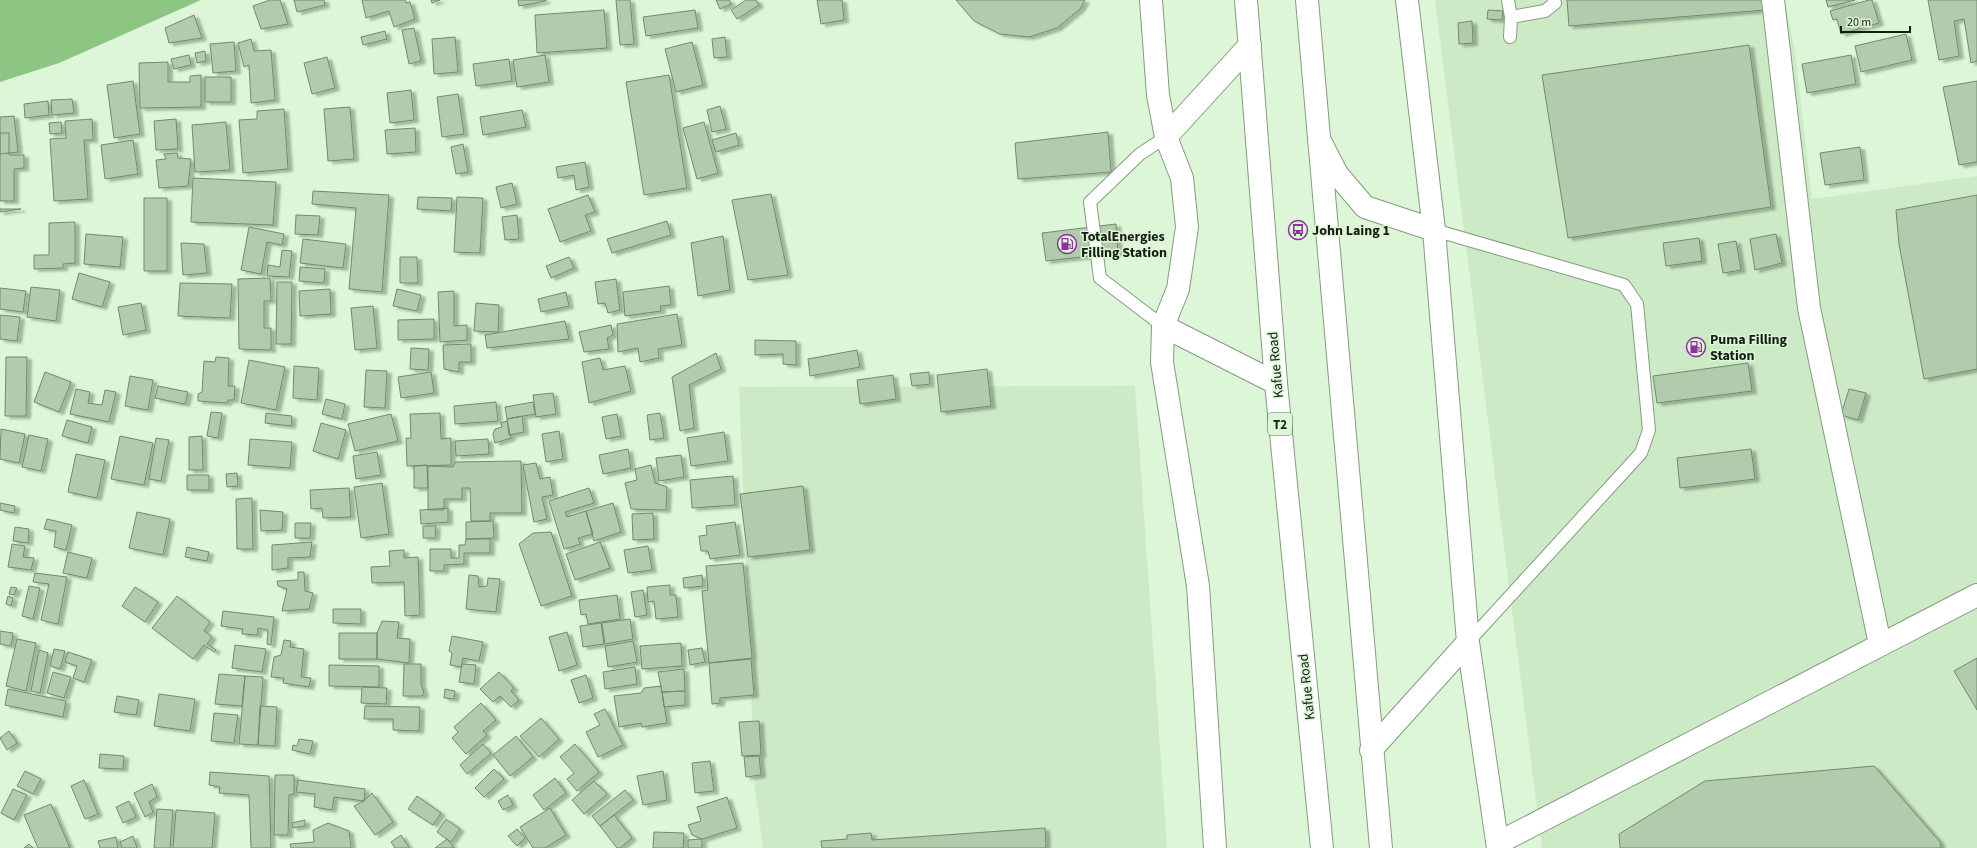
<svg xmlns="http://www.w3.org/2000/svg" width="1977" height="848" font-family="'Source Sans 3',sans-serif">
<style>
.built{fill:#cbeac5}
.water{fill:#8dc583}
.building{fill:#b2cbad;stroke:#72896e;filter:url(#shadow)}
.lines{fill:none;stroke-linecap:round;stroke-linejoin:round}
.service-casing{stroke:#859d80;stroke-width:14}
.minor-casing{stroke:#859d80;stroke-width:24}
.primary-casing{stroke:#859d80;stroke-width:24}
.service{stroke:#fff;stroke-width:12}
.minor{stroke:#fff;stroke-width:22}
.primary{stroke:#fff;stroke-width:22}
.labels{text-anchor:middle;stroke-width:3;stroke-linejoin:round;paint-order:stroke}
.shield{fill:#dcf6d7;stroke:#505e4d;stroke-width:1}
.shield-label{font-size:13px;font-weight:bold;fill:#141d12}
.poi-label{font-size:14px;font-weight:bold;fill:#141d12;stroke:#dcf6d7;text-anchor:start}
.street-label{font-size:14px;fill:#141d12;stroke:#dcf6d7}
</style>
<defs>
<filter id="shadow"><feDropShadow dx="4.5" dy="2.5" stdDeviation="1" flood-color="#0004"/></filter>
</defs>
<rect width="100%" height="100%" fill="#dcf6d7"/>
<!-- built -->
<path class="built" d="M1435 0H1785L1795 53 1812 199 1977 176V848H1542Z
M1135 386 1167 848H763L755 789 739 387Z"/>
<!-- water -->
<path class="water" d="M0 0H201L59 63 0 82Z"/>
<!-- building -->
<path class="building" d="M270 0H280L288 24 261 29 253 6Z
M294 0H324L325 5 297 12Z
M362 0H405L406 3 410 2 415 19 394 27 389 11 366 18Z
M431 0H440L432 3Z
M518 0H546V1L519 6Z
M616 0H630L634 44 620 45Z
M716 0H729L731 4 720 9Z
M746 0H756L759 5 737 19 731 10Z
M817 0H842L844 20 821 24Z
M956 0H1085L1080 9 1057 28 1029 37 1000 34 974 21Z
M1567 0H1765V10L1569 26Z
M1826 0H1855L1828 7Z
M1869 0H1872L1879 23 1841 34 1837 19 1833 20 1830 11Z
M1928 0H1977V61L1971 63 1964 19 1954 21 1959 56 1939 60Z
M604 10 607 48 537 53 535 15Z
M695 10 698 28 646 36 643 17Z
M1488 10 1503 11 1502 20 1487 19Z
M194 15 202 38 169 43 165 28Z
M1472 21 1473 43 1459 44 1458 23Z
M414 28 421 61 409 64 402 30Z
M385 31 387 39 363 45 361 37Z
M1906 34 1912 60 1861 72 1855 46Z
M455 37 458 72 434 74 432 39Z
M725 37 727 57 714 58 712 39Z
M251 39 254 51 271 50 275 100 251 103 249 65 244 67 238 43Z
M234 42 236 71 213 73 210 44Z
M692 42 703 85 676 92 665 49Z
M1749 45 1771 207 1568 238 1542 75Z
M205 51 206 61 197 63 195 53Z
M189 55 191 65 174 69 171 59Z
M545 55 549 82 517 87 513 60Z
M1851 55 1856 84 1807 93 1802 64Z
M327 57 335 88 312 94 304 63Z
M509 59 512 81 476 86 473 64Z
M168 62V82H190V76L201 75V107L140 108 139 63Z
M669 75 687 188 644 195 626 82Z
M205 77H231V102H205Z
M133 81 140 134 114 138 107 85Z
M1977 81V162L1959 165 1943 87Z
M411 90 414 120 390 123 387 93Z
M458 94 464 134 442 137 437 97Z
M72 99 74 113 52 115 51 100Z
M48 101 49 115 25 118 24 104Z
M720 106 726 129 712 132 707 110Z
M350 107 354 159 328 161 324 109Z
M284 109 288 169 243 173 239 120 257 119V111Z
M522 110 526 127 483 135 480 117Z
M14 116 18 152 0 154V117Z
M92 119 93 140H84L88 199 54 201 50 139 66 138 65 121Z
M176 119 178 149 156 150 154 121Z
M61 122 62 133 50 134 49 123Z
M226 122 230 170 195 172 192 125Z
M704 122 718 173 697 179 683 128Z
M415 128 416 152 387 154 385 130Z
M1108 132 1111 172 1018 179 1015 143Z
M0 133H9V155H24V168L14 169V201H0Z
M736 133 739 145 716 152 712 140Z
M133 140 138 174 105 179 101 145Z
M463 144 468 172 456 174 451 147Z
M1860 147 1864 180 1825 185 1820 153Z
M177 153 178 158 191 159 188 186 159 188 156 160 166 159 164 154Z
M585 162 589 187 576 190 574 175 558 178 556 167Z
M193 178 276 182 273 225 191 222Z
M512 183 517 204 501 208 496 187Z
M313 191 389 195 382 292 349 289 356 208 312 204Z
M771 194 788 275 748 280 732 200Z
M588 195 595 212 585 215 591 231 560 242 548 209Z
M1977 195V369L1924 379 1899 244 1896 210Z
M418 197 452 198 451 211 417 209Z
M457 197 483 198 480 253 454 252Z
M144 198H167V271H144Z
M0 209H21L0 212Z
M296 215 320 216 318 235 295 234Z
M517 215 519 239 505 240 502 217Z
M667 221 671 235 612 253 607 239Z
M75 222V263L63 264V268L34 269V255H49V223Z
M1116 224 1118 253 1046 261 1042 233Z
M249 227 284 234 282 245 267 242 261 274 241 270Z
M86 234 123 237 120 267 84 264Z
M1776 234 1782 263 1755 270 1750 239Z
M723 236 730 290 698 296 691 243Z
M1699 238 1702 261 1666 266 1663 243Z
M303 239 346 244 343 268 300 263Z
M1736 241 1741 270 1723 273 1718 244Z
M181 243 204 244 207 273 183 275Z
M282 250 292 251 289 277 267 276 268 265 280 267Z
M400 257H417L418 283H400Z
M569 257 574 268 551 278 546 266Z
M300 267 325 269 324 283 299 281Z
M79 273 110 282 102 307 72 299Z
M270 278 271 301H264V328H271V350L239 349 238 279Z
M616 279 620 310 608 313 605 303 598 304 595 282Z
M277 282H292L291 344H276Z
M180 283 232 284 230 318 178 316Z
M669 286 671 305 660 306 661 311 625 316 623 292Z
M31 287 60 290 56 321 27 317Z
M0 288 26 291 23 312 0 309Z
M330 289 331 314 300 316 299 291Z
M397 289 421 295 417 311 393 306Z
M454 291V326L467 325V340L440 342 438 292Z
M566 292 569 306 541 312 538 299Z
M141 303 146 330 123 335 118 307Z
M476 303 499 305 498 332 474 331Z
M373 306 377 348 355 350 351 308Z
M677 314 682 345 658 349 659 358 640 362 638 348 618 352 617 324Z
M0 315 20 317 17 341 0 339Z
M434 319V339L398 340V320Z
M565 321 569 339 487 348 485 335Z
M611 325 613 335 607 338 609 349 584 352 579 332Z
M755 340 796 341V365L783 364V354L755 355Z
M471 344V362H459V372L444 369 443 345Z
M411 348 429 349 428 370 410 369Z
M857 350 860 367 810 376 808 359Z
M716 353 721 369 689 385 694 428 680 431 672 377Z
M6 357H27L26 416H5Z
M216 357 229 358 228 386H235L234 400H228L227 403 198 401V394L202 392 204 361 215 362Z
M600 358 603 370 625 366 631 391 589 403 582 362Z
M249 360 285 367 276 410 241 403Z
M1748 363 1752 391 1657 403 1653 376Z
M294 366 319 368 317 400 293 398Z
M987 369 991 406 941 412 937 375Z
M366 370 387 371 385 408 364 407Z
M45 372 71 382 59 412 34 402Z
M431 372 434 393 401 398 398 377Z
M929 372 930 384 912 386 910 374Z
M893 375 896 399 860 404 857 380Z
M130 376 153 380 148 410 125 406Z
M158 386 188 392 185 404 155 398Z
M76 389 90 392 88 403 102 405 105 390 116 392 109 422 70 414Z
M1849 389 1866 393 1858 420 1841 415Z
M553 393 556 414 536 417 533 395Z
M326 399 345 404 342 419 322 414Z
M496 402 498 421 455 424 454 406Z
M533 402 535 414 507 419 505 407Z
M211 412 222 413 218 438 207 436Z
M266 413 292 416 291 426 265 423Z
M440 413 441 439 451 438V465L407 466 406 438H411L410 414Z
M660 413 664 438 650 440 647 415Z
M391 414 398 441 355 451 348 424Z
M617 414 621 436 606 439 602 417Z
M522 416 524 432 509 435 507 419Z
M67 420 92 427 88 443 62 436Z
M507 421 511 438 495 443 493 434 495 429 502 427 501 423Z
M321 423 346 430 338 459 313 451Z
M1 429 25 434 19 463 0 459Z
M559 431 563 459 546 462 542 434Z
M724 432 728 461 691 466 687 438Z
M29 435 48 439 41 471 22 467Z
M120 436 153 443 144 485 111 479Z
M202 436 203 470H189V437Z
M156 438 169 440 161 481 149 479Z
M250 439 292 442 290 468 248 465Z
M488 439 489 454 456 456 455 441Z
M628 449 631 468 603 474 599 455Z
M1751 449 1755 479 1680 488 1677 458Z
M377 452 381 475 356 479 353 456Z
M76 454 105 460 97 498 68 492Z
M681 455 684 477 659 481 656 458Z
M521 461 522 513H490V521H471L470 488H462V499H444V510H428V466L453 467 455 462Z
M536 463 540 479 550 477 553 495 542 497 547 519 534 522 523 465Z
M427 465 428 488H414V466Z
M651 465 655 483 667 487 666 510 631 509 625 483 637 480 635 469Z
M237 473 238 486 227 487 226 474Z
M187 475H209V490H187Z
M733 476 735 505 692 508 690 480Z
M382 483 389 534 361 538 354 487Z
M803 486 810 550 748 557 740 494Z
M349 488 351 517 323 518 322 508 311 509 310 490Z
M589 488 594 503 565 512 567 517 586 511 593 534 578 538 580 544 564 549 549 501Z
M252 498 253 549H237L236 499Z
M0 503 15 506 14 513 0 510Z
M613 503 621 532 594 541 586 511Z
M448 508V522L421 524 420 510Z
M260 510 283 512 282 530 261 531Z
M137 512 170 519 163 555 129 548Z
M653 513 654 539 633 540 632 514Z
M47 519 72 525 66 550 54 547 56 531 44 529Z
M493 521 494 538 466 539V522Z
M735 522 740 555 710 559 708 551H701L699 536 707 535 706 526Z
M295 523H311L310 538H295Z
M423 526H436L435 538H423Z
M15 527 29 529 28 543 13 541Z
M551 532 572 596 541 606 519 544 533 533Z
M466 539H490V553H464V564L444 565V571H430V549H451V558H459V545H465Z
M312 542 310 557 288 558V568L272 570V545Z
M600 542 610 568 575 580 566 554Z
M12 544 25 546 23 557 34 558 31 570 8 567Z
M648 546 652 570 628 573 624 550Z
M187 547 209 552 207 561 185 557Z
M404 550V558L418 557 420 615 405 616 404 582 372 583 371 567 390 566 389 551Z
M68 552 92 558 87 578 63 573Z
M743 563 752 658 709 663 702 591 708 590 706 566Z
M298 572H304L305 591 313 593 309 609 282 611 287 589 278 586 277 581 298 580Z
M35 573 67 577 58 624 41 620 49 584 33 582Z
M469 575 478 576 479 587 487 586 488 578 500 579 496 612 466 609Z
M702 575 703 586 684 588 683 578Z
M670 585V595H676L678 617 656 619 654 601 648 602 647 587Z
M29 586 40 588 33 619 22 616Z
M11 587 17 588 14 595 9 594Z
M135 587 158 602 145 622 122 606Z
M643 590 647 615 635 617 631 592Z
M617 595 620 619 588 624 586 614 581 615 579 600Z
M8 596 13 598 11 606 6 604Z
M177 596 210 622 204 631 212 637 207 644 216 650 214 652 204 645 193 659 152 628Z
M333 609H361V624L333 623Z
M223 611 274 617 271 645 267 644 268 630 258 628 257 635 242 634 243 629 221 626Z
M630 619 633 639 605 644 602 623Z
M382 621 399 622 397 638 410 639 409 663 377 659V633Z
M601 623 604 644 583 647 580 626Z
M0 631 13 633 11 646 0 644Z
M567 632 577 665 559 671 549 637Z
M339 633H377V659H339Z
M452 636 483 642 479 661 463 658 461 667 450 665 452 653 449 651Z
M17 639 36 643 26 691 6 686Z
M284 640 291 641 290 647 304 649 301 677 311 678 309 687 283 683 284 678 271 677 274 657 281 655Z
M633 641 637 662 608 667 605 646Z
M681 643 682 666 642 669 640 646Z
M235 645 266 649 262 672 232 668Z
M702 648 705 662 690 665 688 650Z
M54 649 65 651 60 669 50 666Z
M39 650 48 653 40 693 31 691Z
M68 652 92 660 84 682 73 678 77 666 65 662Z
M1977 658V710L1954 671Z
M751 659 754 695 720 698V703L712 704 709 663Z
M404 664H421V684L424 693 422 696H403Z
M462 664 476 665 474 684 459 682Z
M329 665 379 666V687L329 686Z
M635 667 637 684 605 689 603 672Z
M684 669 685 691 662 692 658 672Z
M53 672 71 677 64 698 47 693Z
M499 672 514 688 511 691 519 700 511 707 500 696 493 702 480 689Z
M219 674 245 676 242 706 215 704Z
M586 675 593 698 579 703 571 680Z
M245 676 263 677 258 745 239 744Z
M661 686 667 723 642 727 641 723 619 727 614 696 641 693 644 688Z
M362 687 387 688 386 704 361 703Z
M8 689 66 701 63 717 5 705Z
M445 689 455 691 454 699 444 698Z
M685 691V705L664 707 662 692Z
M159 694 195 699 190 731 154 726Z
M117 696 139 700 136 715 114 712Z
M481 703 496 720 483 731 487 735 466 754 452 738 458 732 454 727Z
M260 706 277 707 275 746 258 745Z
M365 706 420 707 419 731 393 730V719H364Z
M605 709 623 745 598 757 586 732 600 725 594 714Z
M214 713 238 715 234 743 211 741Z
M541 718 559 739 539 757 520 736Z
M759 721 761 755 742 756 739 722Z
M9 731 17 743 7 750 0 738Z
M516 736 533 757 510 776 493 755Z
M299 739 313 741 310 754 292 750 293 745 297 746Z
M483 744 491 753 467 774 460 765Z
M575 744 599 772 577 791 567 779 574 773 560 757Z
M100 754 124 756 123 769 99 768Z
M759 756 761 775 746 777 744 757Z
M710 761 714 791 695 793 692 763Z
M1874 766 1940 842 1941 848H1620L1619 834 1705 781Z
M494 769 504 779 484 797 475 788Z
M25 771 41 779 33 794 17 786Z
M663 771 667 800 643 805 637 776Z
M210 772 269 776 271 848H251L249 795 219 793 220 787 209 785Z
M275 775H294V794L289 795 288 835H274Z
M555 778 566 793 544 810 533 795Z
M84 780 98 814 85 819 71 786Z
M298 780 365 789 364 801 334 797 332 810 314 807 315 794 296 792Z
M594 781 607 794 584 814 572 800Z
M152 784 157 797 149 802 153 812 145 817 134 793Z
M13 789 27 795 14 820 1 813Z
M625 790 633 800 600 826 592 816Z
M372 793 393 822 375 835 354 806 364 801Z
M508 795 513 805 503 810 498 801Z
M417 796 441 813 433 825 408 809Z
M727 797 737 828 702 839 692 835 688 825 701 821 697 807Z
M129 801 136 817 123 823 116 807Z
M51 804 70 848H38L24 815Z
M550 808 566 835 545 848H533L520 827Z
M157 809 173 810 170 848H154Z
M176 810 215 813 212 848H173Z
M614 815 632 838 620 848H617L600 826Z
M446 819 460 829 451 842 437 832Z
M305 820V826L293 828 292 823Z
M328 823 349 831 351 848H291L290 844 314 842 313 830Z
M1045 828 1046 848H822L821 841 847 839V835L871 833 872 840Z
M517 829 525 838 517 846 508 836Z
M654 832 684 833 683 848H653Z
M401 835 409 848H395L391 842Z
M133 836 137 848H122L120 842Z
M116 837 118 848H100L98 841Z
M447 839 454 848H435Z
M702 839V848H688V840Z
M29 844 33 848H24Z"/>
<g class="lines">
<!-- service casing -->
<g class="service-casing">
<path id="service" d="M1508 0 1511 17
M1510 37 1511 17 1545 11 1555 3 1554 0
M1434 230 1624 285 1637 304 1649 430 1641 453 1468 642
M1163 326 1100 278 1090 202 1140 154 1166 137"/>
</g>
<!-- minor casing -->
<g class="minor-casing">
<path id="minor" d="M1151 0 1158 95 1166 137 1182 178 1187 227 1178 289 1163 326 1162 362 1198 586 1215 848
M1407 0 1434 230
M1773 0 1809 308 1880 644
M1166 137 1250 45
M1319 139 1337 174 1365 207 1434 230 1468 642 1498 848
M1163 326 1276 383
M1371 750 1468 642
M1498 843 1977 595"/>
</g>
<!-- primary casing -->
<g class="primary-casing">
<path id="primary" d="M1246 0 1276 383 1322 848
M1307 0 1381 848"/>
</g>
<!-- service -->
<use href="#service" class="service"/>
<!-- minor -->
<use href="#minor" class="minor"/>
<!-- primary -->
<use href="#primary" class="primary"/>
</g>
<!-- icons -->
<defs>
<g id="bus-ring" transform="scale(1)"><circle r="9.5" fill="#dcf6d7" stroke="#8c319d" stroke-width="1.5"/><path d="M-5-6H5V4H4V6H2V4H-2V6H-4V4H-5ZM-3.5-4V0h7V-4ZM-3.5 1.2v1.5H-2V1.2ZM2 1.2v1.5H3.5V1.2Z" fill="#8c319d"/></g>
<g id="fuel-ring" transform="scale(1)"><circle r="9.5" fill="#dcf6d7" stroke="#8c319d" stroke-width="1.5"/><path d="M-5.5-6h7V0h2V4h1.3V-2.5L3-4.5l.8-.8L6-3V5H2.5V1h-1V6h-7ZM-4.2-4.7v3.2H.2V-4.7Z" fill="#8c319d"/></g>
</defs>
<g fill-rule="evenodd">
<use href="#bus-ring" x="1298" y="230"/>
<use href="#fuel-ring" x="1067" y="244"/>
<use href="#fuel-ring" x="1696" y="347"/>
</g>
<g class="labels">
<!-- shield labels -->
<rect class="shield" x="1268" y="413" width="24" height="22" rx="3"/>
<g class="shield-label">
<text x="1280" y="429">T2</text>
</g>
<!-- poi labels -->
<g class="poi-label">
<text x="1312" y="235">John Laing 1</text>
<text x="1081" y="241">TotalEnergies<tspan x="1081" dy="16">Filling Station</tspan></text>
<text x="1710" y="344">Puma Filling<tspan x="1710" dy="16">Station</tspan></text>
</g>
<!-- street labels -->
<g class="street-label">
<text transform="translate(1275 365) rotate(-95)" y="5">Kafue Road</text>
<text transform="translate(1306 687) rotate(-96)" y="5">Kafue Road</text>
</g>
</g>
<!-- scale -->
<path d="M1841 26v6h69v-6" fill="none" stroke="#141d12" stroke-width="2"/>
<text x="1847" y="26" font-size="12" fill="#141d12" stroke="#dcf6d7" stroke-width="3" paint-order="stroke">20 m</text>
</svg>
